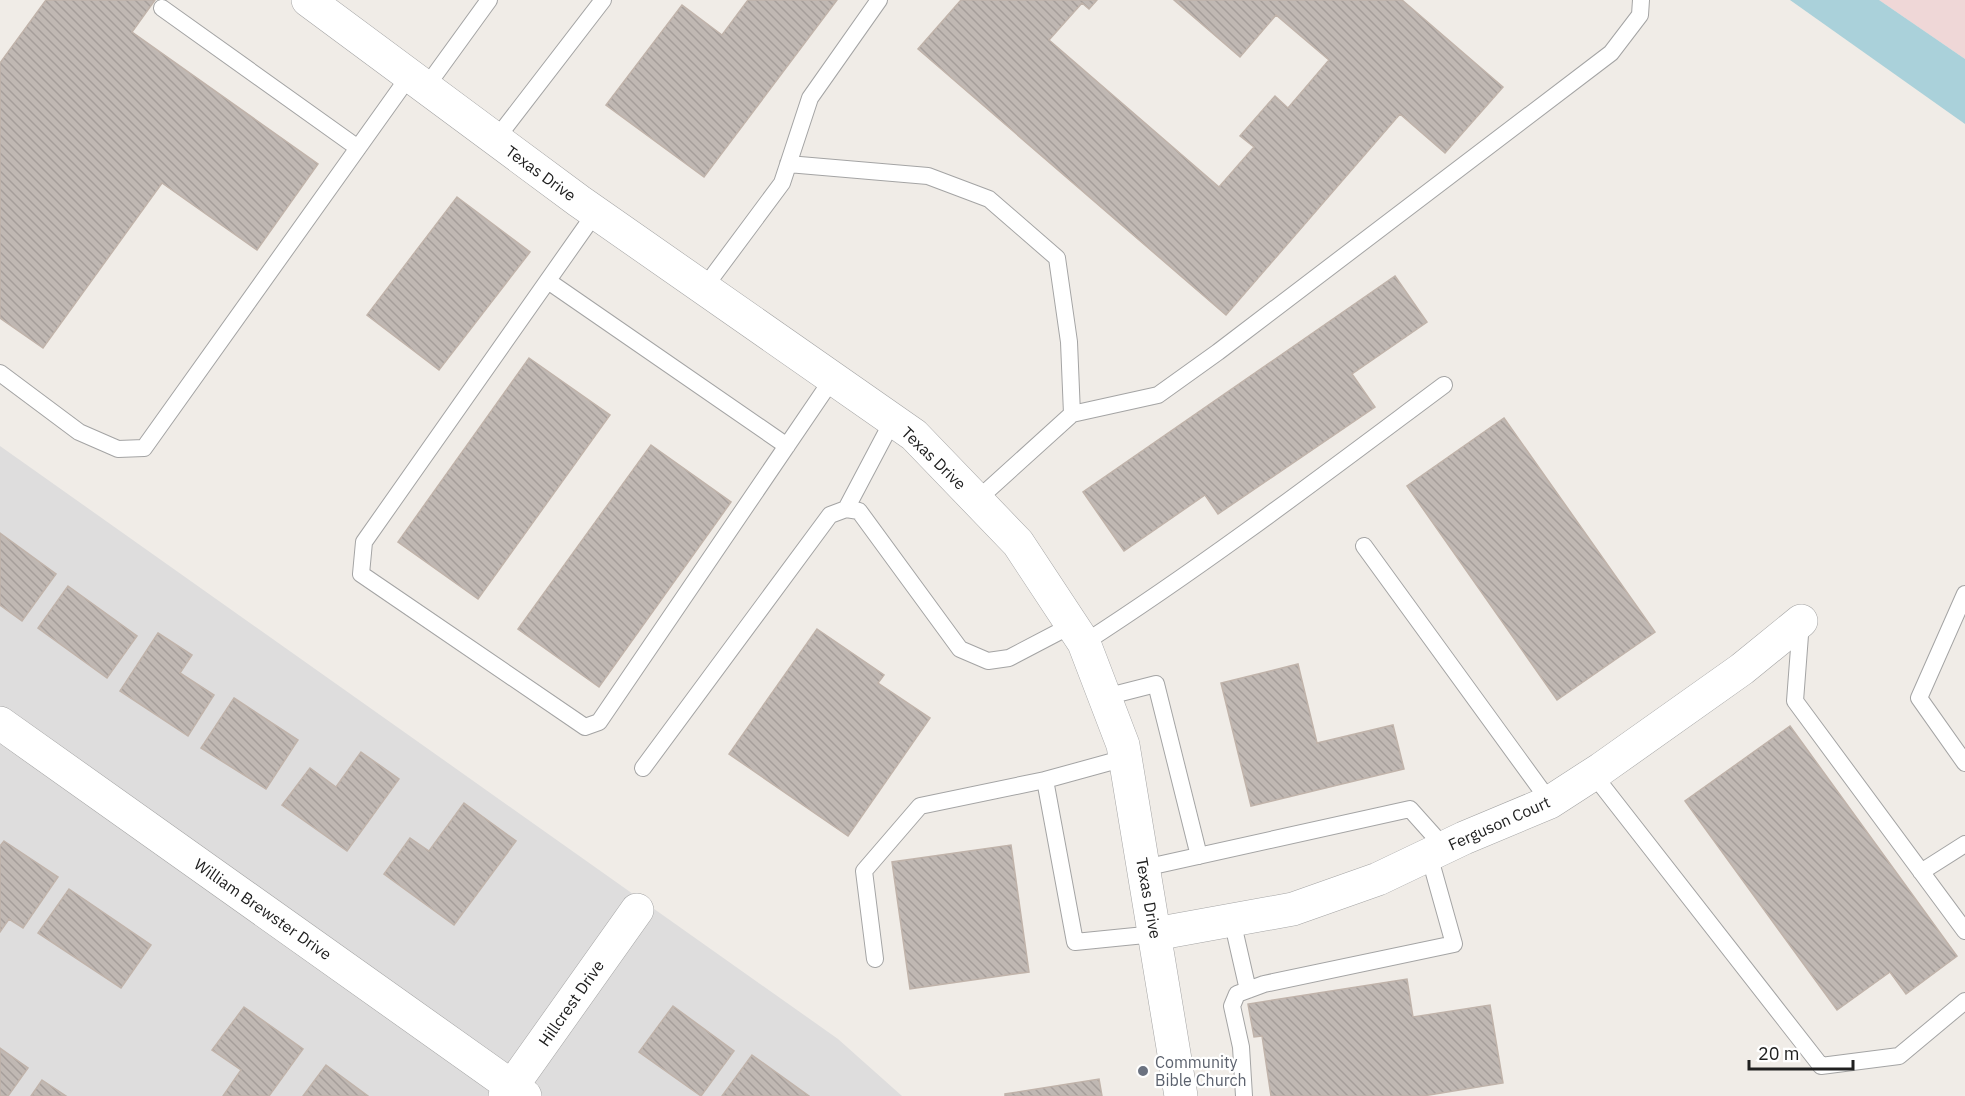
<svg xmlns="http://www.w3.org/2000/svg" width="1965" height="1096" font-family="'IBM Plex Sans',sans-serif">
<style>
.residential{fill:#dedddd}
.commercial{fill:#efd7d7}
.water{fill:#aad1da}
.building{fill:url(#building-back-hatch);stroke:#c0b3aa;stroke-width:1.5}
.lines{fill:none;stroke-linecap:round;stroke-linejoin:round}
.service-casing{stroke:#a4a4a4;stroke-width:18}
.minor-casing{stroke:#a4a4a4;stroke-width:34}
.tertiary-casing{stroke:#a4a4a4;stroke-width:34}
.service{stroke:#fff;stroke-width:16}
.minor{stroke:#fff;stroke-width:33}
.tertiary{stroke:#fff;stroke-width:33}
.worship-dot{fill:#6b7280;stroke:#fff;stroke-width:2}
.labels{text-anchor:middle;stroke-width:4.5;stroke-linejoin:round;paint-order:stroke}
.street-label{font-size:16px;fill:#202020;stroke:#fff}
.worship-label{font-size:16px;fill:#5b616d;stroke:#fff;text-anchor:start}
</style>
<defs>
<pattern id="building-back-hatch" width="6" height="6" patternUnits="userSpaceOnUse" patternTransform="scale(1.5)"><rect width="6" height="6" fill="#c0b8b3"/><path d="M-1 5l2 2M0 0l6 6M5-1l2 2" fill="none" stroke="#a59e9a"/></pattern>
</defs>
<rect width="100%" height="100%" fill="#f0ece7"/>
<!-- residential -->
<path class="residential" d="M0 446 838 1039 902 1096H0Z"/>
<!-- commercial -->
<path class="commercial" d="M1879 0H1965V59L1924 31Z"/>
<!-- water -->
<path class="water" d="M1790 0H1879L1965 59V124Z"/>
<!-- building -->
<path class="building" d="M46 0H155L132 32 318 164 257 250 162 183 43 348 0 318V63Z
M748 0H837L704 177 606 105 682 5 722 35Z
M961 0H1097L1089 9 1082 3 1049 40 1219 187 1254 147 1240 136 1275 96 1288 108 1329 60 1276 15 1240 57 1174 0H1402L1503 87 1445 153 1400 114 1226 315 918 49Z
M457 197 530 252 439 370 367 315Z
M1395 276 1427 322 1352 374 1375 407 1218 514 1205 495 1124 551 1083 492Z
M529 358 610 415 478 599 398 542Z
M1504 418 1655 632 1557 700 1407 486Z
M651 445 731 502 599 687 518 629Z
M0 533 56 574 22 621 0 605Z
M68 586 137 636 107 678 38 628Z
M817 629 884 675 878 683 930 718 848 836 729 754Z
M158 633 192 655 180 673 214 695 188 736 120 691Z
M1298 664 1317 743 1393 725 1404 769 1251 806 1221 683Z
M234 698 298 740 266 789 201 748Z
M1790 726 1957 956 1906 994 1890 972 1837 1010 1685 801Z
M361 752 399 779 347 851 282 805 310 768 336 787Z
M464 803 516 841 454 925 384 874 410 838 429 851Z
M4 841 58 877 23 928 9 919 0 932V846Z
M1011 845 1029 972 910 989 892 862Z
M69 889 151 945 121 988 38 933Z
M1407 979 1413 1017 1490 1005 1503 1083 1423 1096H1271L1262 1036 1254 1037 1248 1004Z
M673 1006 734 1051 701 1096 639 1052Z
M244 1007 303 1049 269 1096H223L241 1070 212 1050Z
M0 1048 28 1068 8 1096H0Z
M752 1055 809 1096H722Z
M326 1065 368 1096H303Z
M1099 1079 1102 1096H1005V1094Z
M42 1080 66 1096H31Z"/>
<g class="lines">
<!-- service casing -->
<g class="service-casing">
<path id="service" d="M162 8 358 148
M426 87 489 0
M496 139 603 0
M788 164 928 176 989 199 1057 258 1069 342 1072 414
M596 212 364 542 361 574 585 727 599 722 833 378
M548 281 787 446
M704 288 782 183 810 98 879 0
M0 373 79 432 118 449 144 448 410 75
M977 500 1072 414 1158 395 1218 352 1611 53 1640 15 1641 0
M846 509 893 420
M1364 546 1550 802
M1965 594 1919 698 1965 763
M1801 622 1795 701 1965 931
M1084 643C1208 563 1326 473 1444 385
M1105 697 1156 684 1199 856
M1125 758 1045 780 1075 942 1155 934
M643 768 830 515 846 509 859 511 960 649 988 661 1009 658 1072 625
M1593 774 1821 1066 1899 1056 1965 1001
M1144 868 1410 809 1444 847
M1921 872 1965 844
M1232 920 1248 990
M875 959 864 871 920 806 1045 780
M1244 1096 1241 1047 1232 1006 1237 994 1264 984 1454 944 1429 855"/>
</g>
<!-- minor casing -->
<g class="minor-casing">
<path id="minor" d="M308 0 579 201 914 435 1018 543 1084 643 1123 745 1181 1096
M1155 934 1293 909 1378 879 1464 838 1550 802 1601 769 1742 669 1801 621
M505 1096 637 910"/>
</g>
<!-- tertiary casing -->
<g class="tertiary-casing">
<path id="tertiary" d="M0 723 525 1096"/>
</g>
<!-- service -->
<use href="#service" class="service"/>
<!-- minor -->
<use href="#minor" class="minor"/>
<!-- tertiary -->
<use href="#tertiary" class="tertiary"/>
</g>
<!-- markers -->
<circle class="worship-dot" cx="1143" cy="1071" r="6"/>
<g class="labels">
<!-- street labels -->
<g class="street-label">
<text transform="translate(541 173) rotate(36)" y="6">Texas Drive</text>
<text transform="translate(934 458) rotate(44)" y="6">Texas Drive</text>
<text transform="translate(1499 823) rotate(-24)" y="6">Ferguson Court</text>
<text transform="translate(1149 898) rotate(80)" y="6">Texas Drive</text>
<text transform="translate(263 909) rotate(35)" y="6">William Brewster Drive</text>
<text transform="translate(571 1003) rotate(-55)" y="6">Hillcrest Drive</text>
</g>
<!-- worship labels -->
<g class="worship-label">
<text x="1155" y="1068">Community<tspan x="1155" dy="18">Bible Church</tspan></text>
</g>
</g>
<!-- scale -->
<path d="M1749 1060v9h104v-9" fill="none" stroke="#202020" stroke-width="3"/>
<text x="1758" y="1060" font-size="18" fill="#202020" stroke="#ffffff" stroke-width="4.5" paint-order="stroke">20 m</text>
</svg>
